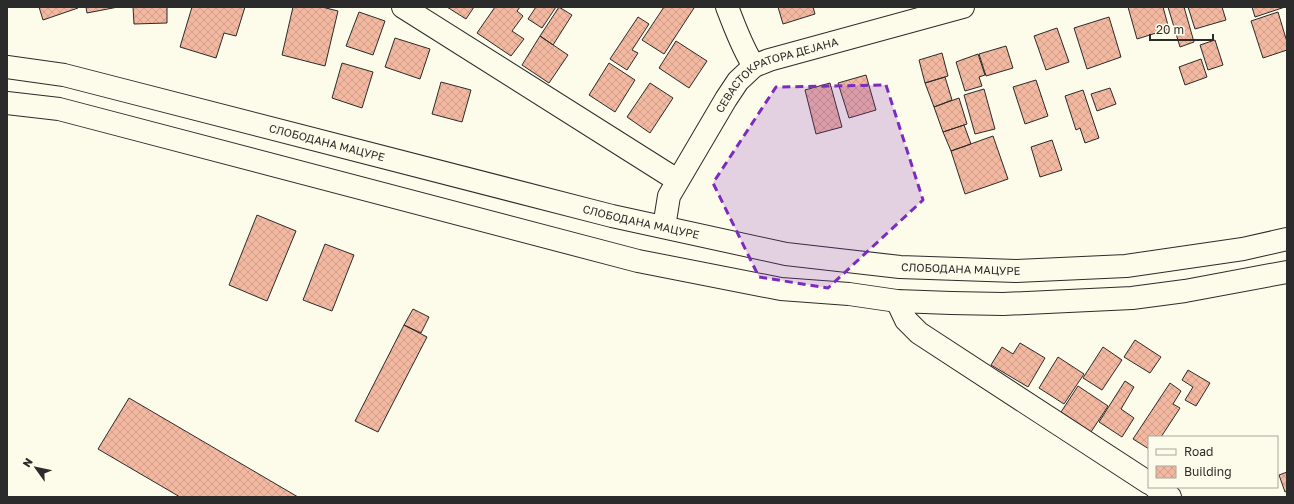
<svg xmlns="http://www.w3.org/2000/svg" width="1294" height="504" font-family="'Golos Text',sans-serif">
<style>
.building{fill:url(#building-cross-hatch);stroke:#2b2b2b}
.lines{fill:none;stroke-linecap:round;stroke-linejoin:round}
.minor-casing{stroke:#2b2b2b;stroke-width:24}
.minor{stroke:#fdfbea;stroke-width:22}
.marked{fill:#7b2cbf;fill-opacity:0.2;stroke:#7b2cbf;stroke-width:3;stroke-dasharray:8 5;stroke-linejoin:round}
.labels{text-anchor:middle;stroke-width:3;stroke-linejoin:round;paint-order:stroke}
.street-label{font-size:11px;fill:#2b2b2b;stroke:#fdfbea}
</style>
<defs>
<pattern id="building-cross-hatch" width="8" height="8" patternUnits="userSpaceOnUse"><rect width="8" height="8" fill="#f2b8a0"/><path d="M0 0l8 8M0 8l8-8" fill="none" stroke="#d09e8a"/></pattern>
</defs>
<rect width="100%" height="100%" fill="#fdfbea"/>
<!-- building -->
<path class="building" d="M39 7H77L78 8 43 20Z
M86 7H118L87 13Z
M133 7H167V23L134 24Z
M192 7H245L236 36 224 33 216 58 180 47Z
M293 7H322L338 11 325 66 282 55Z
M447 7H474L466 19Z
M495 7H520L517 11 523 16 512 31 524 39 511 56 477 33Z
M536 7H556L542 28 528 19Z
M559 7 572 15 553 45 540 36Z
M664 7H692L694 8 664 54 642 40Z
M778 7H813L815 14 783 24Z
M1128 7H1163L1169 29 1137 39Z
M1168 7H1184L1194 42 1180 47Z
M1188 7H1222L1226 20 1195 29Z
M1252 7H1285L1255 17Z
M359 12 385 21 373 55 346 46Z
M1278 12 1287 42V50L1263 58 1251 21Z
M638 17 649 24 632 50 638 53 627 70 610 59Z
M1109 17 1121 57 1087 69 1074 28Z
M1057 28 1069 62 1046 70 1034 36Z
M540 36 568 55 549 83 522 65Z
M395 38 430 49 420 79 385 67Z
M1215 40 1223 65 1208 70 1200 45Z
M676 41 707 61 689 88 659 68Z
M1006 46 1013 68 986 76 979 54Z
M942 53 948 76 925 83 919 60Z
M978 54 985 75 979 77 982 86 965 91 956 62Z
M1201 59 1207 77 1185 85 1179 67Z
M342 63 373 72 362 108 332 98Z
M609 63 635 80 615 112 589 95Z
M866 75 876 110 849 118 838 83Z
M945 77 952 100 934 107 925 83Z
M1036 80 1048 116 1025 124 1013 87Z
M441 82 471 90 462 122 432 114Z
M650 83 673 98 650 133 627 117Z
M830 83 842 127 816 134 805 90Z
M1110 88 1116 104 1097 111 1091 94Z
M984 89 995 129 975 134 964 95Z
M1083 90 1099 138 1085 143 1080 128 1076 130 1065 96Z
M959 98 967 124 943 132 934 107Z
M964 125 971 144 951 151 943 132Z
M993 136 1008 179 965 194 951 151Z
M1052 140 1062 170 1040 177 1031 147Z
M257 215 296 231 267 301 229 285Z
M325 244 354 255 332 311 303 300Z
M413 309 429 317 421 333 404 325Z
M404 325 427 337 378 432 355 421Z
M1135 340 1161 357 1150 373 1124 357Z
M1020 343 1045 358 1028 387 991 365 1002 347 1013 354Z
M1103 347 1122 360 1102 390 1083 378Z
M1058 357 1084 374 1064 404 1039 388Z
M1188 370 1210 383 1196 406 1185 400 1193 387 1182 380Z
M1125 381 1134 387 1121 409 1134 418 1122 437 1099 422Z
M1170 383 1181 391 1173 404 1180 408 1161 437H1149V449L1133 439Z
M1078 386 1108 406 1091 432 1061 412Z
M129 398 298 497H180L98 449Z
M1287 472V491L1285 492 1279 475Z"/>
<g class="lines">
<!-- minor casing -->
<g class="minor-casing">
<g id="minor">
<path d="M403 7 677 180"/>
<path d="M727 7C735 27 742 48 754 66"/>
<path id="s1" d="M7 67 64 75 612 216 786 254 900 267 1016 271 1126 266 1243 249 1287 239"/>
<path d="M7 103 59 109 638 261 781 289 849 294 897 301 951 303 1003 304 1132 298 1185 291 1287 272"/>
<path id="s2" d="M664 227 669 196 726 99 738 81 754 66 769 60 963 7"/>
<path d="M897 301 906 320 919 333 1149 483"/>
<path d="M1155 487 1170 497"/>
</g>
</g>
<!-- minor -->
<use href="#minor" class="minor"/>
</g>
<!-- marked area -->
<path class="marked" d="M886 85 923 200 828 288 759 277 713 183 776 87Z"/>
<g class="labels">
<!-- street labels -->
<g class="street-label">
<text dy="4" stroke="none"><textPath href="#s2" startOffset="202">СЕВАСТОКРАТОРА ДЕЈАНА</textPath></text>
<text dy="4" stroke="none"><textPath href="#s1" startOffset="329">СЛОБОДАНА МАЦУРЕ</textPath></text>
<text dy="4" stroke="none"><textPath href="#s1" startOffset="653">СЛОБОДАНА МАЦУРЕ</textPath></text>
<text dy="4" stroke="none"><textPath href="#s1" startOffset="977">СЛОБОДАНА МАЦУРЕ</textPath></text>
</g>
</g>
<!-- border -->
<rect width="1294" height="504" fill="none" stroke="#2b2b2b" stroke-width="16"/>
<!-- legend -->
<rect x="1148" y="436" width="130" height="52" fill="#fdfbea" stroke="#a9a89e"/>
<rect x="1156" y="449" width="20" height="6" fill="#fdfbea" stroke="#a9a89e"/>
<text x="1184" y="456" font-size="12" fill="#2b2b2b">Road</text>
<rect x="1156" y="466" width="20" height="12" fill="url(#building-cross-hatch)" stroke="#a9a89e"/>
<text x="1184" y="476" font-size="12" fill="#2b2b2b">Building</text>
<!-- north arrow -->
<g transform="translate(36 468) rotate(303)" stroke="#fdfbea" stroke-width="3" paint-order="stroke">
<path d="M0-3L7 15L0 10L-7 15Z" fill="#2b2b2b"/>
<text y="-6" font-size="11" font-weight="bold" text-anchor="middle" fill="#2b2b2b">N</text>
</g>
<!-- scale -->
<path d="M1150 34v6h63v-6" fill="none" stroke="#2b2b2b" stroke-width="2"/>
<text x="1156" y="34" font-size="12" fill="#2b2b2b" stroke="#fdfbea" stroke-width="3" paint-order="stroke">20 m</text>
</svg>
